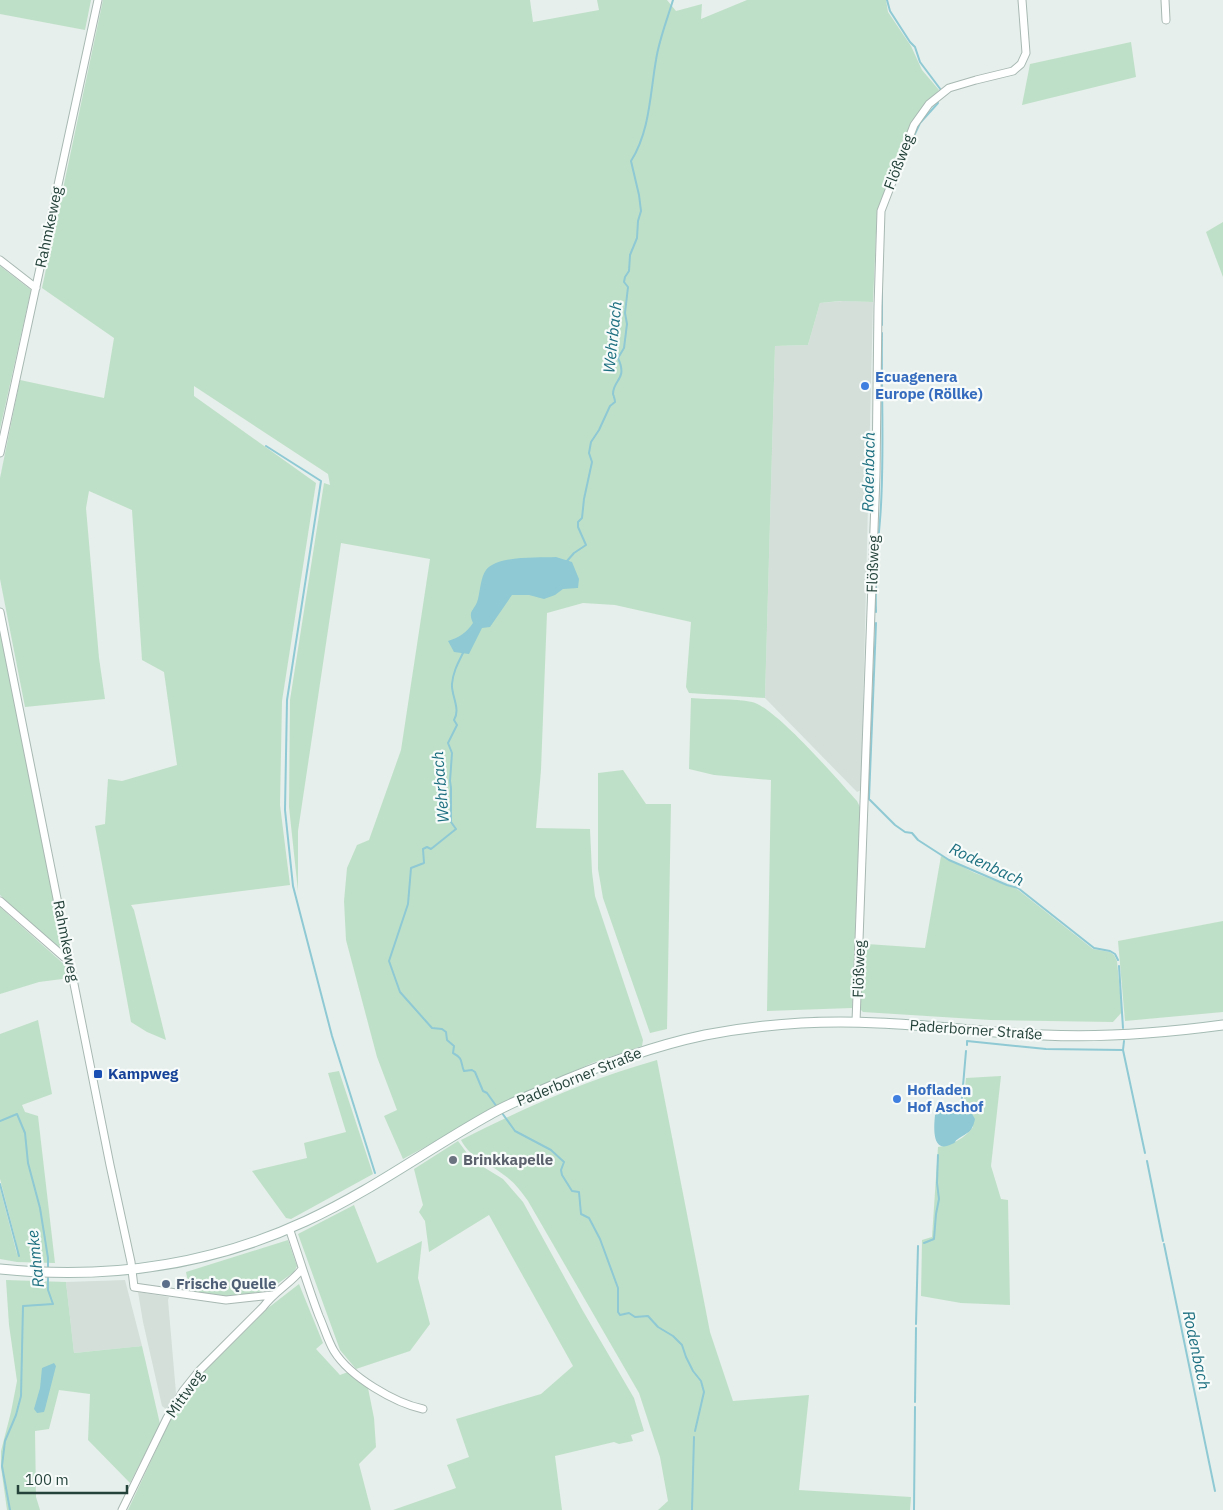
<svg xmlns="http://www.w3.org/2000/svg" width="1223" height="1510" font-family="'IBM Plex Sans',sans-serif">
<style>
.built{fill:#d4dfda}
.green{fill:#bfe0c8}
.water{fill:#8ec9d4}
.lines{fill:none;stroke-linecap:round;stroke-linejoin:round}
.stream{stroke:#8ec9d4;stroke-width:2}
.street-casing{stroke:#a8b8b2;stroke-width:9}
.secondary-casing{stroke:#a4bbb3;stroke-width:11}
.street{stroke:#fff;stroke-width:7}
.secondary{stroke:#fff;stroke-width:9}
.shop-dot{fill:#3f7fe0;stroke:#f7fbf9;stroke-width:2}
.transit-dot{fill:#1a4fb4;stroke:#f7fbf9;stroke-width:2}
.worship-dot{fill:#6b7280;stroke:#f7fbf9;stroke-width:2}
.service-dot{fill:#5c6f8a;stroke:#f7fbf9;stroke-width:2}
.labels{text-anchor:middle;stroke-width:4.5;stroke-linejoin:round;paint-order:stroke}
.street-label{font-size:15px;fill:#24423a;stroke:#f7fbf9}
.shop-label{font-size:15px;font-weight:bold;fill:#366cbe;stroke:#f7fbf9;text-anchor:start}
.transit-label{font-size:15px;font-weight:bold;fill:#164399;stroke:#f7fbf9;text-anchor:start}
.worship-label{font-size:15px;font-weight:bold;fill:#5b616d;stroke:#f7fbf9;text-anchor:start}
.service-label{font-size:15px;font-weight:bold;fill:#4e5e75;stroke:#f7fbf9;text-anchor:start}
.water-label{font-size:16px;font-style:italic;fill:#1c6f80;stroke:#f7fbf9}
</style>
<rect width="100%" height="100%" fill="#e6efeb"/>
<!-- built -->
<path class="built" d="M843 301 873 302 861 790 857 792 765 698 775 346 808 345 820 303Z
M125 1280 142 1346 74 1353 66 1282Z
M138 1292 169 1297 168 1300 176 1393 168 1411 162 1406 143 1322Z"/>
<!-- green -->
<path class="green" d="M0 0H91L85 30 0 14Z
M103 0H530L533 22 599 10 597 0H667L676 11 702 4 701 19 747 0H886L888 12 911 46 922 70 939 90 911 124 877 210 873 302 840 301 820 303 808 345 775 346 765 698 689 693 686 687 691 622 615 605 583 603 547 613 541 770 536 828 590 829 592 872 595 896 643 1040 642 1046 592 1063 513 1099 403 1159 384 1116 397 1110 377 1057 346 940 344 901 347 868 357 845 369 840 401 750 430 559 341 543 298 831V891L289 807 290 700 324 483 330 485 328 474 194 386V396L316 483 282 701 280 805 290 885 131 905 134 910 166 1040 147 1032 131 1022 95 826 105 824 108 779 122 781 177 765 164 672 142 660 132 510 89 491 86 508 99 658 105 699 25 707 0 579V478L20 380 104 398 114 338 42 288Z
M1131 42 1136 77 1022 105 1030 64Z
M1223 222V277L1206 232Z
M0 266 31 290 0 429Z
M0 631 64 948 59 950 0 895Z
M691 698C711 700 733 698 752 702 775 707 838 780 857 801L860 807 852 1008 767 1011 771 780 714 775 689 769Z
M623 770 646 804H671L667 1029 650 1033 603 898 598 869V773Z
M941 856 975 873 1017 889 1093 949 1110 952 1114 955 1117 961 1122 1012 1113 1022 990 1020 863 1012 860 1009 862 947 867 944 925 948Z
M0 907 66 966 70 978 39 982 0 994Z
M1223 921V1012L1125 1021 1118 941Z
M38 1020 52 1094 22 1105 25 1112 38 1116 55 1263 17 1262 0 1259V1188L17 1254 16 1241 0 1179V1034Z
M657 1060 710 1332 733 1401 809 1395 799 1490 911 1497 910 1510H658L668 1501 660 1457 639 1393 528 1201C521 1191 514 1182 504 1175 488 1162 471 1159 461 1140 524 1108 589 1079 657 1060Z
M339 1071 373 1174 291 1219 286 1218 252 1171 307 1158 304 1143 346 1132 328 1073Z
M1001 1076 991 1166 1001 1199 1008 1200 1010 1305 961 1303 921 1296 922 1240 932 1237 938 1147C952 1145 965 1138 973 1127L968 1113 962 1114 966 1078Z
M458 1141 472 1160 503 1179 523 1202 583 1311 634 1398 644 1431 631 1435 633 1441 619 1444 614 1442 555 1456 562 1510H393L456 1488 447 1465 469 1457 456 1419 541 1394 573 1366 489 1215 429 1252 425 1221 419 1212 423 1205 414 1169Z
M354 1205 377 1263 422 1241 418 1278 430 1324 410 1351 356 1369 340 1350 298 1234Z
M288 1240 297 1266 294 1272 269 1290 227 1298 190 1292 186 1272Z
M6 1280 66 1282 74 1353 142 1346 160 1424 130 1483 88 1440 90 1394 59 1390 49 1429 35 1431 36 1497 40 1510H7L1 1467V1451L11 1412 17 1381 9 1325Z
M299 1284 323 1343 316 1349 340 1375 348 1372 368 1388 374 1418 376 1447 359 1464 371 1510H128L172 1416 196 1380 268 1308Z"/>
<!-- water -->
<path class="water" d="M556 557 572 562 579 579 578 588 563 589 555 595 544 599 529 595H512L490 627 482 628 469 654 454 652 448 641C460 637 466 633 473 623 467 610 475 611 478 599 480 591 481 576 486 570 498 555 538 558 556 557Z
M938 1112 972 1114 975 1119C972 1133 968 1132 958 1139 952 1143 959 1141 952 1144 931 1155 934 1126 935 1115Z
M54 1363 56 1366 45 1409 44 1412 37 1413 34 1409 40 1388 42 1368Z"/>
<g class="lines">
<!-- stream -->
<path class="stream" d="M887 0 890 11 910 42 915 47 920 62 941 90
M913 138 920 123 938 103
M882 285V325
M266 446 321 481 287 700 285 810 293 886 332 1036 375 1173
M567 561 574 553 586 545 578 527V522L582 518 584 499 592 462 589 453 591 442 599 430 610 406 615 402C615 399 614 397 613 394 613 379 628 380 618 358L624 348 627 324 625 313 628 287 624 282 625 277 629 271 630 255 637 238 638 221 641 211 639 195 631 161C650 131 650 94 656 60 659 40 667 20 673 0
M876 612C875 581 877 551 880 520 885 459 881 395 882 333
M876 623 869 799 895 825 905 832 912 833 918 840 949 860 1007 885 1018 888 1094 948 1110 951 1115 954 1118 960
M463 653C458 663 453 672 452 684 451 695 461 709 454 720L457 725 448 743 452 753 450 781 451 788V822L456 829 431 849 427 847 423 849 424 863 411 868 408 904 389 961 400 992 432 1028 442 1029 446 1032 447 1040 454 1046 453 1053C464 1059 460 1062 464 1071L472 1070 475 1072 483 1091 487 1093 497 1107
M1119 966 1123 1028
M1124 1041 1123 1050 1145 1153
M967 1045V1041L1046 1049 1123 1050
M961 1109 966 1051
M502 1113 515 1131 551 1150 564 1162 561 1170 562 1175 572 1191 579 1192 581 1214 589 1218 600 1239 618 1288V1312L620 1315 629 1313 635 1317 648 1316 658 1327 673 1336 682 1345 686 1357 693 1371 701 1381 704 1392 695 1431
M0 1121 17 1114 25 1133 28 1163 40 1208 48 1258V1268
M1147 1161 1163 1241
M0 1184 19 1256
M924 1243 934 1239 936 1214 939 1199 937 1183 938 1155
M1164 1244 1215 1491
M916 1324 918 1246
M915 1402 916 1328
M10 1510 2 1466 5 1441 16 1415 21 1396 23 1306 53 1304 48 1290V1276
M692 1510 694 1437
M914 1510 915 1407"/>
<!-- street casing -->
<g class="street-casing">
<path id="street" d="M1165 0 1166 20
M0 260 36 288
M0 453 98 0
M0 612 110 1165 131 1262 134 1287 226 1300 272 1295
M0 901 64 957H69
M856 1022 876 474 878 307 881 211 914 125 929 104 949 88 976 80 1013 71 1021 64 1026 53 1022 0
M289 1228C299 1257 308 1287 319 1316 324 1327 328 1341 334 1351 350 1377 395 1403 423 1409
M122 1510 167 1418 183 1391 199 1371 263 1307C275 1291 290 1284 302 1269"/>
</g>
<!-- secondary casing -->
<g class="secondary-casing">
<path id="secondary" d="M0 1269C106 1280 209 1266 306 1221 371 1191 428 1149 489 1115 506 1105 524 1098 542 1090 595 1067 648 1047 705 1035 762 1024 820 1020 878 1023 933 1025 988 1033 1044 1035 1104 1038 1164 1033 1223 1025"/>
</g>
<!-- street -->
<use href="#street" class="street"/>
<!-- secondary -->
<use href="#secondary" class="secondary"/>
</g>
<!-- markers -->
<g class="shop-dot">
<circle cx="865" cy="386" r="5"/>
<circle cx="897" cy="1099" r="5"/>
</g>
<rect class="transit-dot" x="93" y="1069" width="10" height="10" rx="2.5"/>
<circle class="worship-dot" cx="453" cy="1160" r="5"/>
<circle class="service-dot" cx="166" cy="1284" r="5"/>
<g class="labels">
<!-- street labels -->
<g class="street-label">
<text transform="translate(899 162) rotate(-69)" y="5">Flößweg</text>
<text transform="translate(49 227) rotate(-78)" y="5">Rahmkeweg</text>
<text transform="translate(873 564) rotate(-88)" y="5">Flößweg</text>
<text transform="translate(66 941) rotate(79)" y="5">Rahmkeweg</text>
<text transform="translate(859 969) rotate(-88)" y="5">Flößweg</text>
<text transform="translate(976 1030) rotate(4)" y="5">Paderborner Straße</text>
<text transform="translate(579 1077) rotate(-22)" y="5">Paderborner Straße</text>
<text transform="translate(185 1394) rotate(-55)" y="5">Mittweg</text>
</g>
<!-- shop labels -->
<g class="shop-label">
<text x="875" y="382">Ecuagenera<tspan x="875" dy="17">Europe (Röllke)</tspan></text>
<text x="907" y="1095">Hofladen<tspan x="907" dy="17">Hof Aschof</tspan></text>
</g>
<!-- transit labels -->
<g class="transit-label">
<text x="108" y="1079">Kampweg</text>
</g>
<!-- worship labels -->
<g class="worship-label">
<text x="463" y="1165">Brinkkapelle</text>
</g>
<!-- service labels -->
<g class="service-label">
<text x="176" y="1289">Frische Quelle</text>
</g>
<!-- water labels -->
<g class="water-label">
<text transform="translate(612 337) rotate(-84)" y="6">Wehrbach</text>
<text transform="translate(868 472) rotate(-89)" y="6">Rodenbach</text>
<text transform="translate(440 787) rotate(-95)" y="6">Wehrbach</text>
<text transform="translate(987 864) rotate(25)" y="6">Rodenbach</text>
<text transform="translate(35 1259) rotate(-96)" y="6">Rahmke</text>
<text transform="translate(1197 1350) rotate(78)" y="6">Rodenbach</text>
</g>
</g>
<!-- scale -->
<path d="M18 1485v8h109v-8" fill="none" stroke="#24423a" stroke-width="2.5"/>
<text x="25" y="1485" font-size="15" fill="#24423a" stroke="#f7fbf9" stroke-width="4" paint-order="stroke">100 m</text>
</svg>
